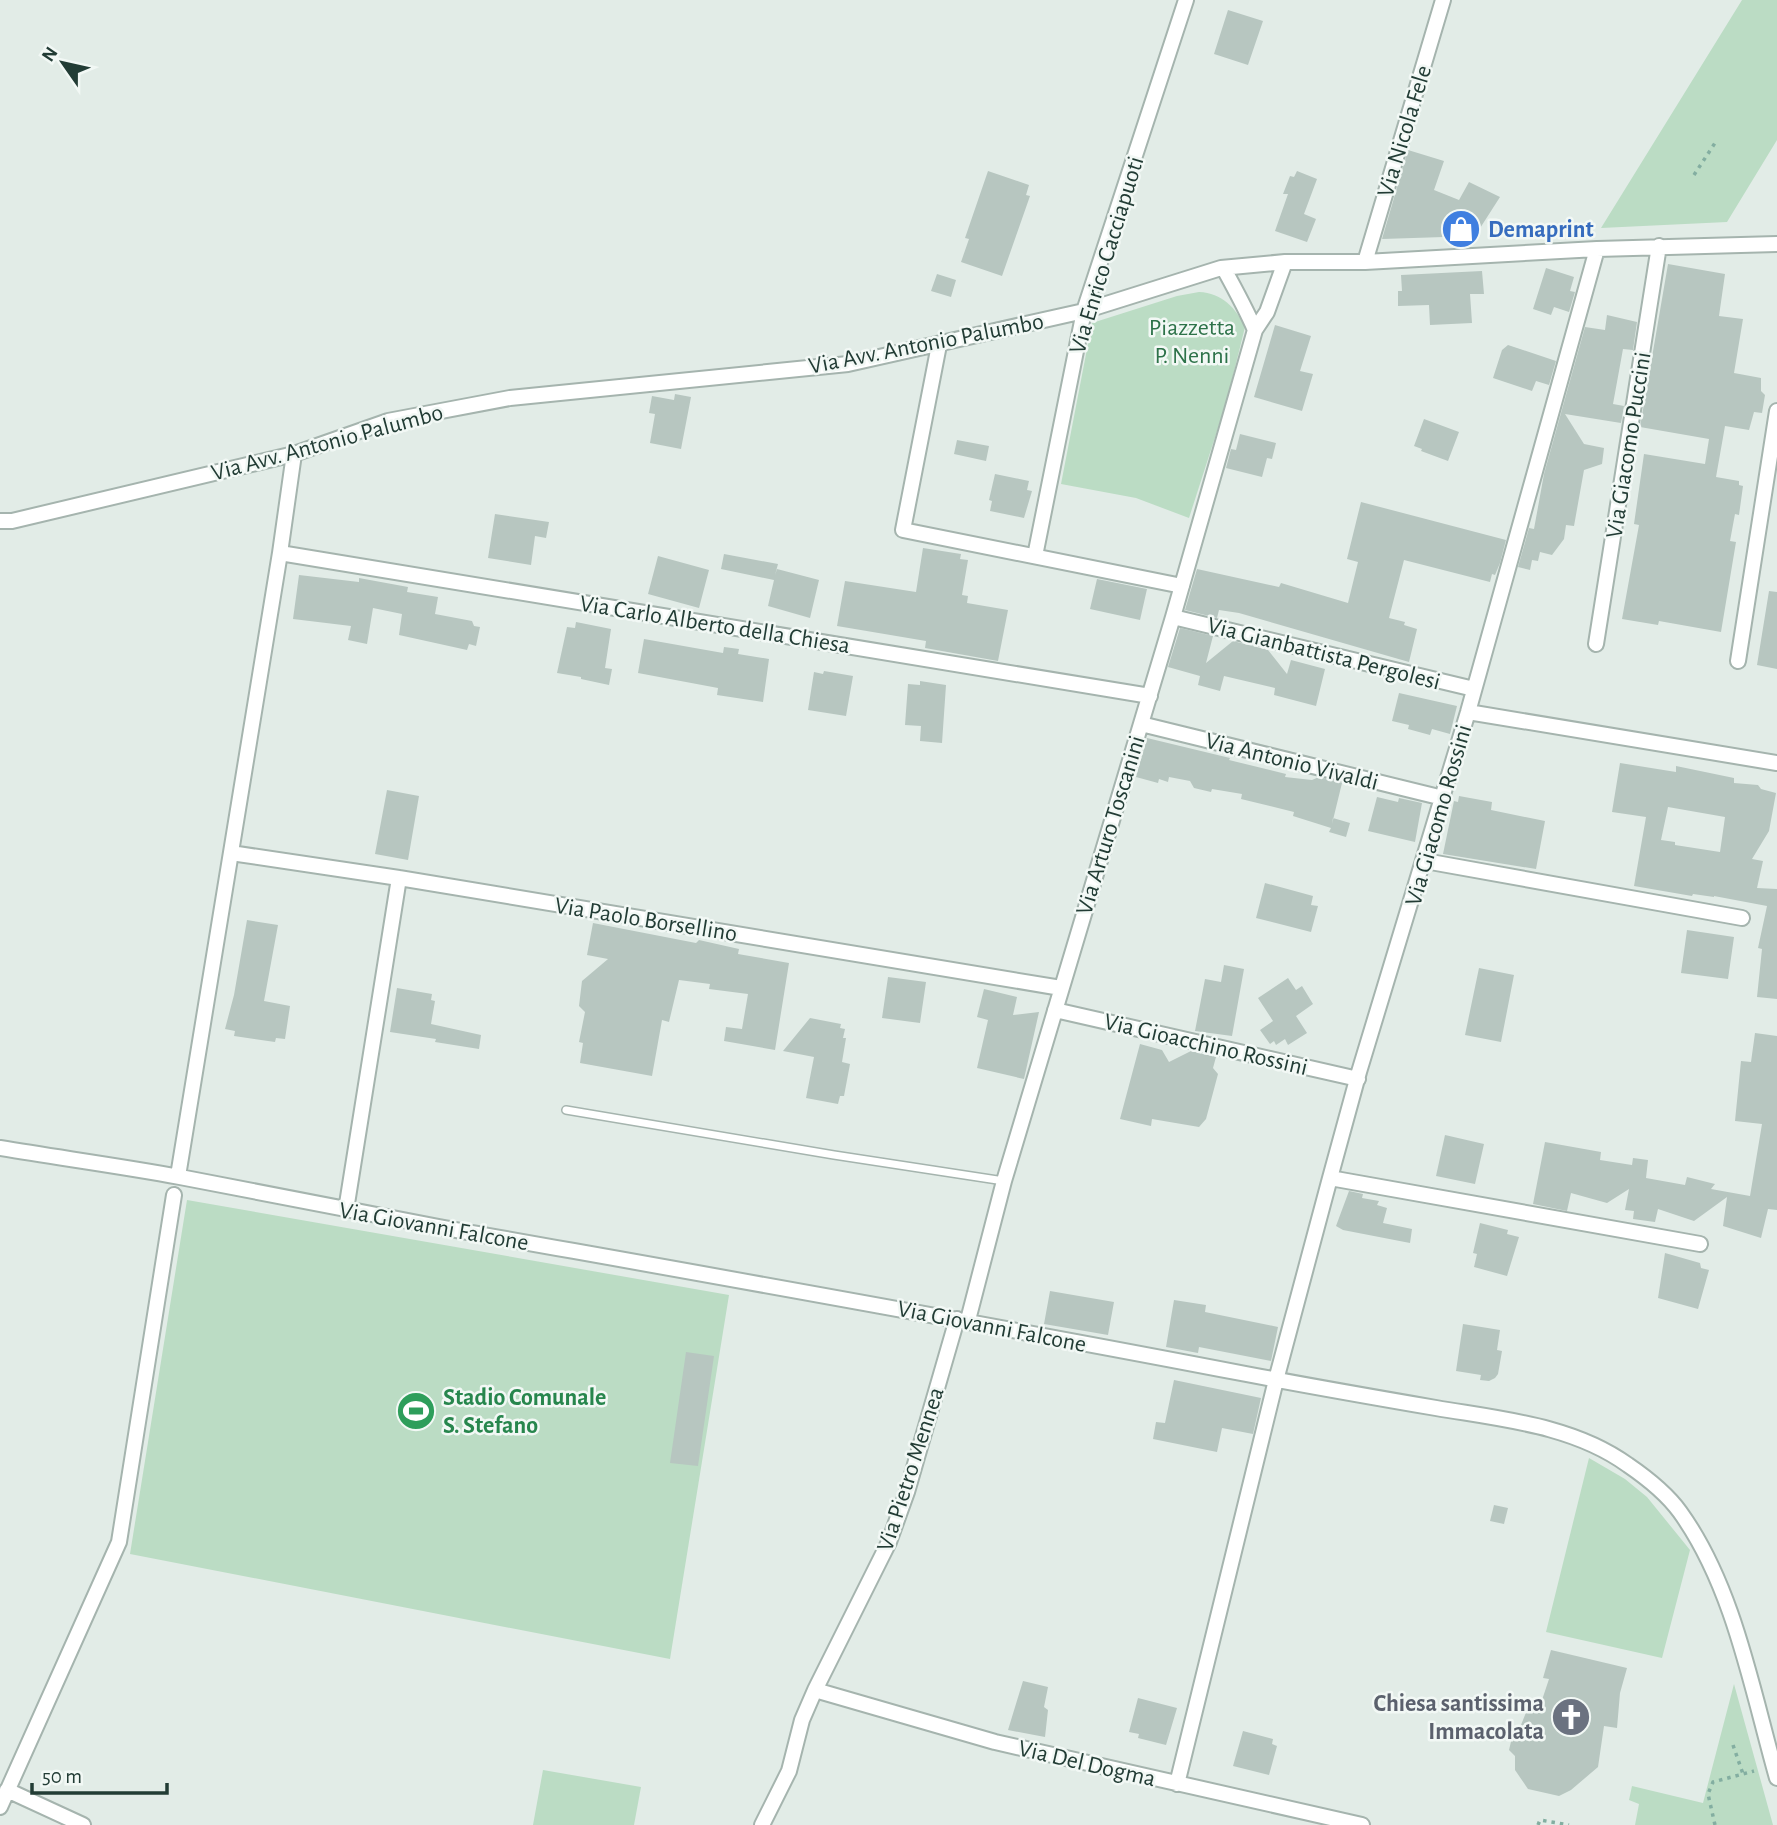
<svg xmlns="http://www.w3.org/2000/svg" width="1777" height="1825" font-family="'Alegreya Sans',sans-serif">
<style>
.green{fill:#bbdcc4}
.building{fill:#b7c6c0;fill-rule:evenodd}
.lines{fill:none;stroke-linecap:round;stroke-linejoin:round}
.lane-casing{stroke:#a5b4ae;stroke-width:10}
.street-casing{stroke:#a5b4ae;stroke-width:18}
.path{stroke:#83aea1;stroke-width:3.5;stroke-dasharray:3.5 5;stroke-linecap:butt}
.lane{stroke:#fff;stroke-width:7}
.street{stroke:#fff;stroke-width:14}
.labels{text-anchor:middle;stroke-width:5;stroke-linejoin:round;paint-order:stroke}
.street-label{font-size:24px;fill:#223c35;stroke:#f2f8f5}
.shop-label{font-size:24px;font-weight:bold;fill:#366cbe;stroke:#f2f8f5;text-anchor:start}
.park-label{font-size:24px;fill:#2d7249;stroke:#f2f8f5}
.leisure-label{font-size:24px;font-weight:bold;fill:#27864d;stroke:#f2f8f5;text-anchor:start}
.worship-label{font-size:24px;font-weight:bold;fill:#5b616d;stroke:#f2f8f5;text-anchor:end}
</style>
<rect width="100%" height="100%" fill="#e2ece7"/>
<!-- green -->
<path class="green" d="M1742 0H1777V140L1727 222 1601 228Z
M1199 292C1222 293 1236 308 1245 327L1227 400 1189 518 1136 498 1061 484 1092 323 1177 296Z
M187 1200 729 1295 670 1659 130 1554Z
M1589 1458 1625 1479 1647 1497 1690 1550 1662 1658 1546 1632Z
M1734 1684 1773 1825H1635L1639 1804 1629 1800 1632 1786 1703 1803Z
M543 1770 641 1787 634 1825H533Z"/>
<!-- building -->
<path class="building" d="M1228 10 1263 21 1248 65 1214 54Z
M1408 150 1444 161 1434 190 1459 200 1469 182 1500 197 1475 236 1382 239Z
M988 171 1029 185 1026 195 1030 196 1002 276 961 262 969 239 965 238Z
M1297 171 1317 179 1304 214 1316 219 1307 242 1275 231 1288 194H1283L1290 176 1294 177Z
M1668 264 1725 274 1719 316 1743 319 1734 373 1761 378V391L1765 395 1762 413 1754 412 1749 430 1725 426 1716 477 1739 481V485L1743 486 1739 515 1735 514 1730 541 1736 542 1721 632 1659 621 1658 625 1622 619 1639 525 1634 524 1644 454 1705 464 1709 439 1640 427Z
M1546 268 1574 277 1570 291 1575 292 1569 312 1554 307 1551 315 1533 309Z
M1482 271 1484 294H1470L1472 323 1430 325 1429 305 1398 306V291H1402L1401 275Z
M937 274 956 280 951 297 931 291Z
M1607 315 1637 322 1633 350 1623 349 1613 404 1624 406 1621 423 1565 414 1584 444 1604 448 1602 464 1584 470 1574 526 1566 525 1564 539 1552 555 1540 552 1538 561 1532 560 1530 570 1518 567 1529 528 1534 529 1544 474 1585 327 1605 330Z
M1275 325 1311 336 1300 371 1313 374 1302 411 1254 397Z
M1508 345 1556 361 1549 385 1536 381 1532 391 1493 378 1502 350Z
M675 394 691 397 681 449 650 443 655 414 649 413 652 396 674 400Z
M1424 419 1459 432 1448 461 1421 451 1422 449 1414 446Z
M1240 434 1276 443 1272 459 1267 458 1262 477 1226 468 1231 449 1236 450Z
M957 440 989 446 986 461 954 454Z
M995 474 1029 481 1027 490 1032 491 1024 518 990 511 992 501 989 500Z
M1361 502 1506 540 1500 563 1495 575 1492 574 1490 582 1404 560 1389 618 1405 622 1404 625 1417 629 1409 662 1239 613 1219 610 1217 618 1185 610 1197 569 1279 587 1281 583 1348 603 1358 562 1347 559Z
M495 514 549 522 546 538 535 536 531 565 488 558Z
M923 548 961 554 960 559 968 560 962 595 968 596 967 603 1008 610 998 661 925 648 926 641 837 626 845 581 916 592Z
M724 554 778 564 775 575 777 569 819 580 810 618 768 606 774 580 721 569Z
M658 556 709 570 699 608 648 594Z
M299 575 359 582V578L408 587 407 592 438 597 435 614 472 621 474 626 480 627 476 646 469 644 467 650 399 635 402 614 373 608 367 644 348 640 351 626 293 619Z
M1097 579 1147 589 1140 620 1090 609Z
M1769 591 1777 592V669L1757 665Z
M576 622 611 629 605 668 612 669 609 685 581 679V677L557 673 567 627 575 628Z
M1180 628 1213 636 1206 663 1233 641 1268 650 1287 674 1291 660 1325 669 1316 706 1274 695 1275 688 1224 676 1220 691 1198 685 1200 676 1168 667Z
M644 639 723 653 724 647 739 649 738 654 769 659 763 702 717 695 718 688 638 673Z
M824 671 853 676 846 716 808 710 814 672 823 674Z
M920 681 946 685 942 743 920 741 921 726 905 725 908 684 920 685Z
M1399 693 1457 706 1450 734 1432 729 1430 735 1408 729 1409 725 1392 721Z
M1147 738 1230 758 1229 760 1286 774 1285 777 1312 780 1319 777 1342 783 1332 824 1333 818 1350 823 1346 837 1329 832 1331 828 1293 816 1294 812 1241 799 1242 794 1212 789 1211 792 1194 788 1190 781 1169 777 1168 782 1159 779 1158 783 1136 777Z
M1620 763 1676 772V766L1734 778V783L1758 785 1761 789 1776 793 1769 831 1752 859 1763 861 1757 888 1777 889V999L1757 997 1762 949 1758 948 1767 906 1714 896V897L1693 894 1692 896 1634 886 1646 817 1612 812ZM1668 807 1725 817 1720 852 1675 845V842L1661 840Z
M387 790 419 796 408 860 375 854Z
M1459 796 1492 802 1491 810 1545 821 1536 869 1443 854 1454 801 1458 802Z
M1377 797 1398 802 1399 798 1422 803 1415 842 1368 831Z
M1265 883 1313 896 1311 905 1318 906 1311 932 1256 918Z
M247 920 278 925 264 1001 290 1006 285 1039 276 1038 275 1042 234 1036 235 1031 225 1029 234 995Z
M593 923 696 943 699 940 739 949 738 954 789 963 775 1050 724 1041 726 1027 742 1029 748 994 709 989 710 984 679 980 669 1022 662 1020 652 1076 580 1063 583 1043 579 1042 585 1012 579 1006 582 981 608 959 587 955Z
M1687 930 1734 937 1728 979 1681 973Z
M1224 965 1244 969 1232 1036 1195 1031 1205 979 1221 982Z
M1479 968 1514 975 1501 1042 1465 1035Z
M888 977 926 982 920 1023 882 1018Z
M1288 978 1296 990 1302 986 1313 1004 1296 1016 1307 1033 1288 1045 1285 1039 1276 1045 1274 1041 1270 1044 1260 1030 1273 1021 1258 998Z
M397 988 432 994 431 1000 435 1001 431 1024 481 1035 479 1049 435 1042 436 1039 390 1032Z
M984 989 1017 997 1013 1015 1039 1012 1024 1079 977 1068 988 1020 977 1017Z
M810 1018 841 1024 840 1028 845 1029 843 1038H846L842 1062 850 1064 844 1096H840L838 1104 806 1098 814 1057 783 1051Z
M1755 1033 1777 1036V1210L1768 1209 1761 1238 1723 1226 1727 1197 1694 1221 1658 1209 1655 1222 1633 1219 1634 1211 1625 1210 1629 1189 1607 1203 1571 1193 1567 1211 1533 1204 1545 1142 1601 1152 1600 1160 1632 1165 1633 1158 1648 1160 1646 1178 1685 1185 1687 1177 1715 1184 1711 1189 1750 1196 1762 1124 1735 1121 1741 1061 1751 1062Z
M1140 1044 1162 1050 1169 1062 1191 1051 1216 1057 1213 1068 1218 1074 1206 1119 1199 1127 1152 1119 1151 1126 1120 1119Z
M1445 1135 1484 1144 1475 1184 1436 1176Z
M1349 1191 1363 1194 1362 1198 1379 1201 1377 1205 1387 1208 1383 1223 1412 1229 1410 1243 1343 1230 1336 1226Z
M1480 1223 1508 1230 1507 1234 1519 1237 1507 1276 1474 1267 1477 1254 1473 1253Z
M1665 1253 1700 1263 1701 1268 1709 1270 1698 1309 1658 1298Z
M1050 1291 1114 1302 1108 1335 1044 1324Z
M1174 1300 1206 1305 1205 1312 1278 1327 1271 1361 1199 1347 1198 1353 1166 1347Z
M1463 1324 1500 1330 1497 1350 1502 1351 1498 1374 1495 1378 1489 1381 1480 1380 1481 1375 1456 1371Z
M686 1352 714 1356 698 1466 670 1463Z
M1174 1380 1261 1398 1253 1434 1222 1428 1217 1452 1153 1439 1156 1422 1165 1423Z
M1494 1505 1508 1508 1504 1524 1490 1521Z
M1551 1650 1627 1668 1620 1693 1617 1728 1604 1726 1598 1767 1571 1790 1559 1796 1528 1789 1515 1770V1756L1509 1750 1515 1725H1521L1527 1710 1542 1700 1549 1679 1543 1678Z
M1023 1681 1048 1687 1044 1707 1048 1710 1045 1737 1008 1730Z
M1138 1698 1177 1708 1166 1745 1138 1738 1139 1734 1129 1732Z
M1243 1731 1273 1739 1272 1744 1277 1746 1269 1775 1233 1766Z"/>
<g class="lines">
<!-- lane casing -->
<g class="lane-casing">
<path id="lane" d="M566 1110 834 1155 1004 1181"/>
</g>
<!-- street casing -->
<g class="street-casing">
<path id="street" d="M1365 262 1443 0
M1224 269C1235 289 1246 309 1255 330
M939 345 903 530 1182 586
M0 521H12L294 454 388 421 510 398 848 364 1084 311 1221 268 1285 262H1365L1597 249 1777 244
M280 553 1150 696
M1035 556 1084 311 1186 0
M1173 617 1474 689
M1596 644 1659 246
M1738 661 1777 411
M1468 712 1777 763
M1141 724 1443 798
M231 853 399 878 1061 988
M1425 861 1742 918
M1055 1010 1358 1079
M0 1148C60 1158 120 1166 180 1177 266 1193 352 1211 439 1227 708 1275 977 1322 1246 1374 1309 1386 1372 1397 1436 1408 1500 1419 1573 1425 1628 1465 1647 1478 1667 1494 1680 1512 1734 1587 1752 1690 1777 1778
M178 1176 280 553 294 454
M1330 1178 1700 1244
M346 1210 399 878
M968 1320 1004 1181 1173 617 1255 330 1267 312 1285 262
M815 1690 995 1742 1362 1825
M1177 1784 1276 1380 1330 1178 1359 1072 1468 712 1597 249
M7 1790 83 1825
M0 1807 119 1542 174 1195
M762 1825 789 1771 802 1720 815 1690 889 1542 907 1492 957 1319"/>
</g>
<!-- path -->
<path class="path" d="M1694 175 1715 143
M1733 1745 1743 1774
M1538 1825 1540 1820 1569 1825
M1715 1825 1708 1794 1713 1782 1754 1771"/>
<!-- lane -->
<use href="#lane" class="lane"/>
<!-- street -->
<use href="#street" class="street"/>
</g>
<!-- icons -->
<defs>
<g id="shop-disc" transform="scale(2.0125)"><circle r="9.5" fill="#3f7fe0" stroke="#f2f8f5"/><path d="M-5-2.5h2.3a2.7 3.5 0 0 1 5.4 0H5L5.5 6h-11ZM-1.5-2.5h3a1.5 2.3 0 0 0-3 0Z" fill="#fff"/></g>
<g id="stadium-disc" transform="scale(2.0125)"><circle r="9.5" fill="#2e9e5b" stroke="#f2f8f5"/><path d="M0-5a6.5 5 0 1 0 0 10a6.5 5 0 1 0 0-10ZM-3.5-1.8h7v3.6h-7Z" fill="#fff"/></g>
<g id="church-disc" transform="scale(2.0125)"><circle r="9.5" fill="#6b7280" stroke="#f2f8f5"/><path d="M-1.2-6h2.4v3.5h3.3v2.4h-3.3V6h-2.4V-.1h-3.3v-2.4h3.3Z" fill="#fff"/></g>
</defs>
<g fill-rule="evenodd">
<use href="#shop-disc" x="1461" y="229"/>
<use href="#stadium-disc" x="416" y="1411"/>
<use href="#church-disc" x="1571" y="1717"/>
</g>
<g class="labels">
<!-- street labels -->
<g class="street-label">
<text transform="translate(1404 131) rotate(-73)" y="8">Via Nicola Fele</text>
<text transform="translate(1106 255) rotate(-73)" y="8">Via Enrico Cacciapuoti</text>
<text transform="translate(926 343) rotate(-11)" y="8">Via Avv. Antonio Palumbo</text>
<text transform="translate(327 442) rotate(-15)" y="8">Via Avv. Antonio Palumbo</text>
<text transform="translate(1628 445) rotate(-81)" y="8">Via Giacomo Puccini</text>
<text transform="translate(715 624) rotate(9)" y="8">Via Carlo Alberto della Chiesa</text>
<text transform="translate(1324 653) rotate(14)" y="8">Via Gianbattista Pergolesi</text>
<text transform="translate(1292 761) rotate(14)" y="8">Via Antonio Vivaldi</text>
<text transform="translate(1438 815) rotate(-74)" y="8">Via Giacomo Rossini</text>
<text transform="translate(1110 825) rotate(-73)" y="8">Via Arturo Toscanini</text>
<text transform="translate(646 919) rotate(9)" y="8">Via Paolo Borsellino</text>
<text transform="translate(1206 1044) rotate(13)" y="8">Via Gioacchino Rossini</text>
<text transform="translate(434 1226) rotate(10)" y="8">Via Giovanni Falcone</text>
<text transform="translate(992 1326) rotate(11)" y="8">Via Giovanni Falcone</text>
<text transform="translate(910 1469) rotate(-72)" y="8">Via Pietro Mennea</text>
<text transform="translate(1087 1763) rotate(13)" y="8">Via Del Dogma</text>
</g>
<!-- shop labels -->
<g class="shop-label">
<text x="1488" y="237">Demaprint</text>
</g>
<!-- park labels -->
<g class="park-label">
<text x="1192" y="335">Piazzetta<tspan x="1192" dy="28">P. Nenni</tspan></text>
</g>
<!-- leisure labels -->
<g class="leisure-label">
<text x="443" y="1405">Stadio Comunale<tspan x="443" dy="28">S. Stefano</tspan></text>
</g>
<!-- worship labels -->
<g class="worship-label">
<text x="1544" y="1711">Chiesa santissima<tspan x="1544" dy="28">Immacolata</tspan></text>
</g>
</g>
<!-- north arrow -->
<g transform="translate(63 63) rotate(304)" stroke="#f2f8f5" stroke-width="5" paint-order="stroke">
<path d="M0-5L12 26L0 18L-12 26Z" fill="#223c35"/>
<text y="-10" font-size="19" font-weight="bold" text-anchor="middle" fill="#223c35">N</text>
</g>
<!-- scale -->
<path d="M32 1783v10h135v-10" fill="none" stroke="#223c35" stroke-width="3.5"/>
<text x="42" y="1783" font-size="21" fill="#223c35" stroke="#f2f8f5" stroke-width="5" paint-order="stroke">50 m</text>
</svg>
